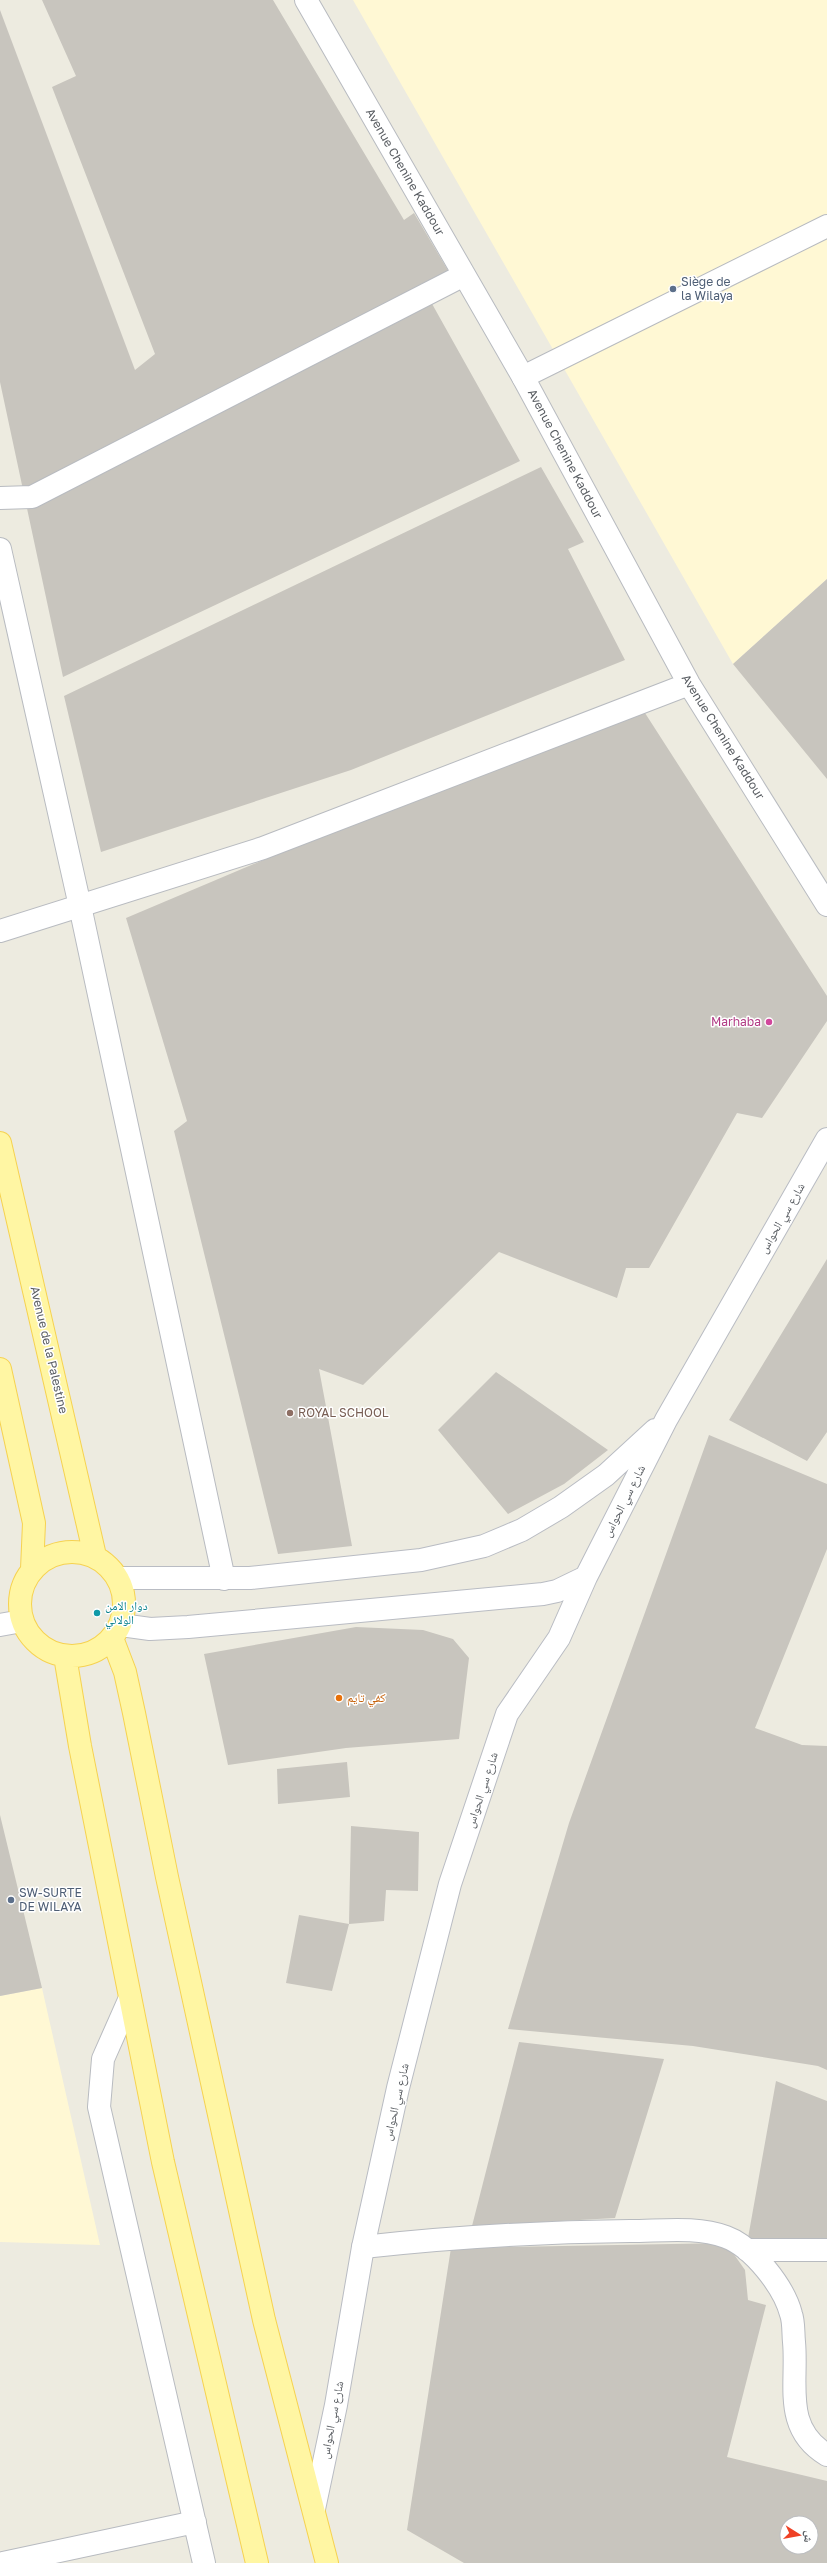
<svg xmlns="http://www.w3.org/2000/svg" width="827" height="2563" font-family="'Golos Text','Noto Naskh Arabic',sans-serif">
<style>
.commercial{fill:#fff8d4}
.building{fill:#c8c5be;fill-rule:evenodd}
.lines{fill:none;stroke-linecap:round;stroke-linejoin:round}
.lane-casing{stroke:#b8bbc0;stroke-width:24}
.street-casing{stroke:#b8bbc0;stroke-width:24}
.secondary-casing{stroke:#b9bcc3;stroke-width:24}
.primary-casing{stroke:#f6d250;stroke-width:24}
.lane{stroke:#fff;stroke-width:22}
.street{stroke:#fff;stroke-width:22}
.secondary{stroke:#fff;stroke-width:22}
.primary{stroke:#fff6a3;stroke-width:22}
.service-dot{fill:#5c6f8a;stroke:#fff;stroke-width:1.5}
.hotel-dot{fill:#d1479c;stroke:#fff;stroke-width:1.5}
.education-dot{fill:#8d6e63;stroke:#fff;stroke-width:1.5}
.culture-dot{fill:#0f9aa8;stroke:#fff;stroke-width:1.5}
.food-dot{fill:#e8710a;stroke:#fff;stroke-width:1.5}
.labels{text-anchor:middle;stroke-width:3;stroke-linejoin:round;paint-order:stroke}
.street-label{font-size:12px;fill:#595d62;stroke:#fff}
.service-label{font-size:12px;fill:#4e5e75;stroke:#fff;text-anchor:start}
.hotel-label{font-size:12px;fill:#b23c85;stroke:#fff;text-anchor:end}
.education-label{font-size:12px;fill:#785e54;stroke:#fff;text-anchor:start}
.culture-label{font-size:12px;fill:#0d838f;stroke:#fff;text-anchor:start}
.food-label{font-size:12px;fill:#c56008;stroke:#fff;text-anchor:start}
</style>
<rect width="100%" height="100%" fill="#edebe0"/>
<!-- commercial -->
<path class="commercial" d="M353 0H827V579L733 664Z
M42 1988 100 2245 0 2242V1996Z"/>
<!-- building -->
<path class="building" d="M42 0H273L404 220 414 213 456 284 431 302 520 461 63 677 0 382V10L135 370 155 354 52 87 76 76Z
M541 467 584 542 568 549 625 660 351 770 101 852 64 696Z
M827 579V779L733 664Z
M645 713 827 996V1021L762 1118 737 1113 649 1268H626L617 1298 499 1252 363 1385 319 1369 352 1546 278 1554 174 1131 187 1121 126 918 436 787Z
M827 1259V1432L807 1461 729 1420Z
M496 1372 608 1450 564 1484 508 1514 438 1430Z
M709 1435 827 1484V1549L755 1728 802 1745 827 1746V2070L818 2066 693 2046 508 2029 569 1823Z
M356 1627 423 1630 453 1639 469 1658 459 1739 346 1748 228 1765 204 1654Z
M347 1762 350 1797 278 1804 277 1769Z
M0 1815 42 1988 0 1996Z
M351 1826 419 1832 418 1891 386 1890 384 1921 349 1924Z
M299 1915 349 1924 332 1991 286 1983Z
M519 2042 664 2059 615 2218 472 2226Z
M776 2081 827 2101V2240L748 2238Z
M726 2243 745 2270 748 2300 766 2305 727 2457 827 2481V2563H464L407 2530 451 2248ZM787 2523H811V2547H787Z"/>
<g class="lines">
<!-- lane casing -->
<g class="lane-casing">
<path id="lane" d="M523 377 827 226
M0 549 80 906 224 1579"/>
</g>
<!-- street casing -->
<g class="street-casing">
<path id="street" d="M306 0 523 377 689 684 827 905
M0 498 32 497 464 275
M0 931 263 848 689 684
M130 1998 103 2059 99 2107 204 2563
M363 2247C452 2237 541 2232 630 2231 661 2231 697 2226 726 2237 753 2247 784 2287 791 2314 794 2322 793 2333 794 2342 798 2383 782 2428 827 2455
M747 2250H827
M3 2563 195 2522"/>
</g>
<!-- secondary casing -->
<g class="secondary-casing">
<path id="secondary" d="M118 1578H250L421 1560 484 1546 522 1530 561 1507 606 1475 655 1430
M0 1625 22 1621
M121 1625 150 1629 188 1627 543 1594 557 1591 586 1577
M314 2509 336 2405 363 2247 398 2088 450 1884 507 1714 559 1638 586 1577 666 1420 827 1139"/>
</g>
<!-- primary casing -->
<g class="primary-casing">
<path id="primary" d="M0 1143 95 1556
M0 1369 34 1523 32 1569
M20 1604a52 52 0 1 1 104 0a52 52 0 1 1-104 0Z
M112 1638 125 1672 134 1713 167 1877 264 2320 327 2563
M65 1656 80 1746 163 2162 257 2563"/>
</g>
<!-- lane -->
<use href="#lane" class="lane"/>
<!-- street -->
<use href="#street" class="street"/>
<!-- secondary -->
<use href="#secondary" class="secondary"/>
<!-- primary -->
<use href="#primary" class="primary"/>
</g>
<!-- markers -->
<g class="service-dot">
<circle cx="673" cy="289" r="4"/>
<circle cx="11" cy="1900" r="4"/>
</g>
<circle class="hotel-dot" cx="769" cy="1022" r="4"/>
<circle class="education-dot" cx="290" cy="1413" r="4"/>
<circle class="culture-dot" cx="97" cy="1613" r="4"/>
<circle class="food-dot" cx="339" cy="1698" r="4"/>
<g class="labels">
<!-- street labels -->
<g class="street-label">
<text transform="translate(405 172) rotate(60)" y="4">Avenue Chenine Kaddour</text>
<text transform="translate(565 454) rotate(62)" y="4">Avenue Chenine Kaddour</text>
<text transform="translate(723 737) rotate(58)" y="4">Avenue Chenine Kaddour</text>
<text transform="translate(782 1218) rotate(-60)" y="4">شارع سي الحواس</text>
<text transform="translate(49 1350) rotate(77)" y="4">Avenue de la Palestine</text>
<text transform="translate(624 1501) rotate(-63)" y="4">شارع سي الحواس</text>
<text transform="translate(482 1790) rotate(-72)" y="4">شارع سي الحواس</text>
<text transform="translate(396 2102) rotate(-77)" y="4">شارع سي الحواس</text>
<text transform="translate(332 2420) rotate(-79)" y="4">شارع سي الحواس</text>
</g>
<!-- service labels -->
<g class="service-label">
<text x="681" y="286">Siège de<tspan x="681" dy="14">la Wilaya</tspan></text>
<text x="19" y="1897">SW-SURTE<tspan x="19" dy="14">DE WILAYA</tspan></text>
</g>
<!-- hotel labels -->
<g class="hotel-label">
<text x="761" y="1026">Marhaba</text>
</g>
<!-- education labels -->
<g class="education-label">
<text x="298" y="1417">ROYAL SCHOOL</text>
</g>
<!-- culture labels -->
<g class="culture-label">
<text x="105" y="1610">دوار الامن<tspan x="105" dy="14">الولائي</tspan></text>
</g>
<!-- food labels -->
<g class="food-label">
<text x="347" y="1702">كفي تايم</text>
</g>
</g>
<!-- north arrow -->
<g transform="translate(799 2535) rotate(101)"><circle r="19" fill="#ffffff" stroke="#bdbec0"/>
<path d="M0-3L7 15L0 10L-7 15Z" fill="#ef4125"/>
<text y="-6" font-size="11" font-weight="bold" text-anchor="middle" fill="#595d62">ش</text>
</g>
</svg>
